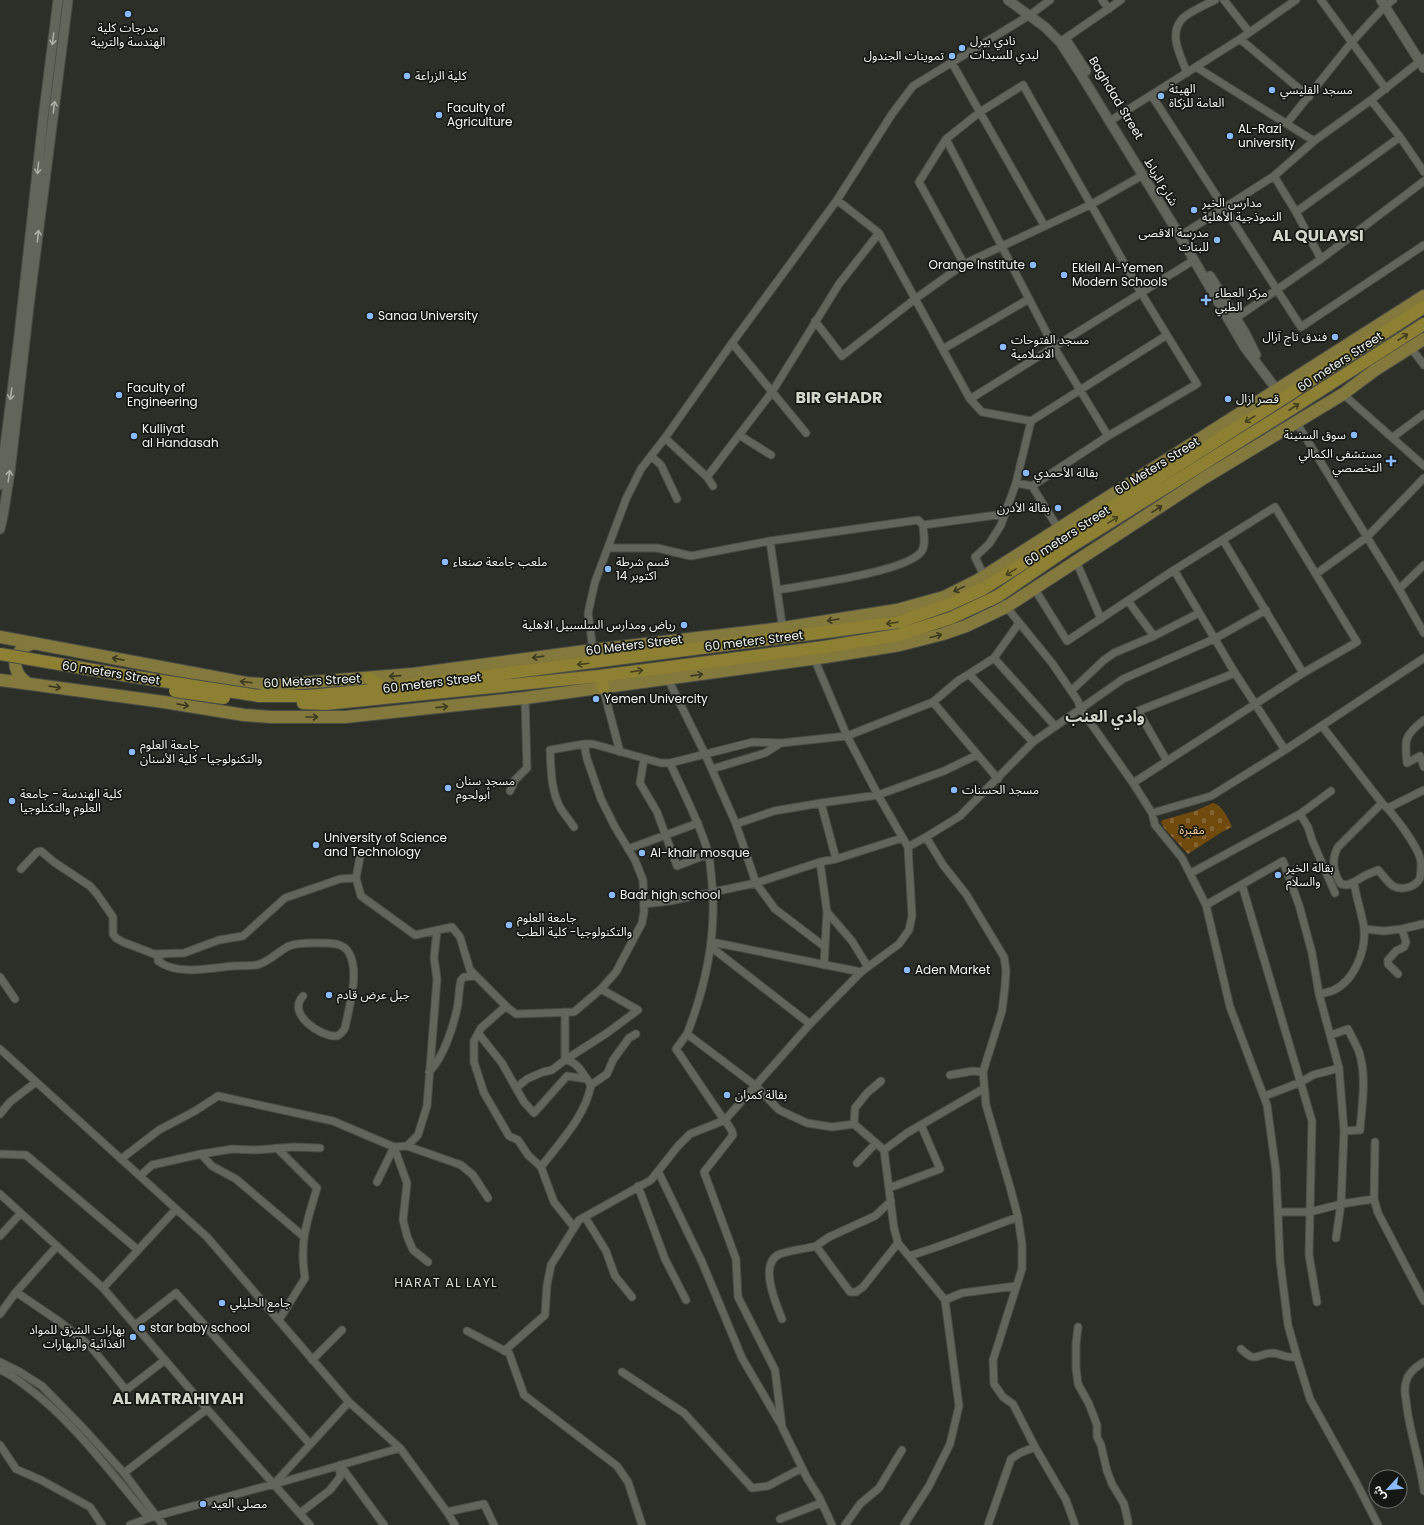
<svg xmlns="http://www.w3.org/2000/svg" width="1424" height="1525" font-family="Poppins,'Noto Sans Arabic',sans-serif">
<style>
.cemetery{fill:url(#cemetery-stones)}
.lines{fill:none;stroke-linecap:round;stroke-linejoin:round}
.minor-casing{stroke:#4a4d46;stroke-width:9}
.tertiary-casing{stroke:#4a4d46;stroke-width:11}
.primary-casing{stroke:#4a4d46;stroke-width:14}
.trunk-casing{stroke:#4a4d46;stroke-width:14}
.minor{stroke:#61655c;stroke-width:7}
.tertiary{stroke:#61655c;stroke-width:9}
.primary{stroke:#83793c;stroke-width:12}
.trunk{stroke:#8e8032;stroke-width:12}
.trunk-bridge-casing{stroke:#4a4d46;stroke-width:14;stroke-linecap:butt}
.trunk-bridge{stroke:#8e8032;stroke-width:12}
.oneway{stroke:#aaaea6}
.oneway2{stroke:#45411f}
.oneway3{stroke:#3c3921}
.poi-dot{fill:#8abafc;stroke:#151713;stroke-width:1.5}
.labels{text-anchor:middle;stroke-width:3.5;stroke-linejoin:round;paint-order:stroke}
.poi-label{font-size:12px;fill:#f3f6f0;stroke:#151713;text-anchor:start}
.street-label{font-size:12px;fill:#f3f6f0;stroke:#151713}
.park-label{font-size:12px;fill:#facd95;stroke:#151713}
.neighbourhood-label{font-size:13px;letter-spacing:1px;fill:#d3d8cd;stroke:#151713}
.district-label{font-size:16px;font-weight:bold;fill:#d3d8cd;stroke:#151713}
</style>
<defs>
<pattern id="cemetery-stones" width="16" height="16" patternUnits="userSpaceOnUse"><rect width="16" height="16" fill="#714a0d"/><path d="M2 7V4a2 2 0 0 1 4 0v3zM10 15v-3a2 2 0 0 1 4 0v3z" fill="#866531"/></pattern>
</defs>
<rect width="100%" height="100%" fill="#2c2f27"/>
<!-- cemetery -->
<path class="cemetery" d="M1213 803C1222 805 1229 819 1232 827L1222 832 1188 854 1164 828 1161 822 1163 820 1195 811Z"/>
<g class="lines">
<!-- minor casing -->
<g class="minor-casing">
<path id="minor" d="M1102 0 1109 9
M1224 0 1249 32
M1321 0 1386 89
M1240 39 1309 97
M1060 42 1121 0
M952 63 1044 225
M1196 67 1314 141
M1187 73C1181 56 1168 35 1182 19 1187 13 1207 4 1215 0
M1152 96 1301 327 1424 245
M1371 100 1400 137 1424 172
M1110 121 1240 39 1296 0
M1287 123 1351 43 1385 6 1393 0
M946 139 1054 347 1108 436
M1274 176 1296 212 1321 259
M837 200 879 233 970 399 982 412 1031 421 1167 335
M1296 212 1400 137
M1180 236 1274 176 1314 141 1371 100 1424 58
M964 264 919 182 946 139 980 112 1023 85 1140 291 1197 384 1108 436 1032 486
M815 321 842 356 915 299 964 264 1092 204 1143 175
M1232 321 1321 259 1424 181
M732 343 806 433
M1411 348 1424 365
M943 349 1029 299
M1343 394 1424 466
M970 399 1194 260
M1296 422 1399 589 1424 633
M739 435 771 455
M1393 437 1424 414
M665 438 707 477 713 486
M651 456 661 465 677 499
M707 477 772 392 839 284 879 233
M1016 483 1032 486 1058 528
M1223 540 1303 673
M770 541 783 631
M608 548H657L691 556 770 541 918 520 923 525 1004 514
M1076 561 1101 619
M1174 570 1235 673 1285 750
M1316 574 1367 537 1424 478
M984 576 975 557 989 544 1001 525 1016 483 1031 421
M1034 588 1067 641 1174 570 1275 507 1357 642 1303 673 1133 783
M1399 589 1424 565
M778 590C805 585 906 572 921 552 927 545 923 533 923 525
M1128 601 1154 636
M1004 604 1052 663 1078 701 1080 708 1133 783 1152 813 1155 825 1182 858 1206 905 1230 1007 1267 1105 1276 1171 1280 1260 1288 1325 1297 1357 1310 1399 1356 1482 1378 1525
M593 650 588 613 595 582 626 499 641 469 651 456 665 438 732 343 837 200 892 114 913 86 1030 15 1050 0
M994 658 1055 726
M969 674 994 658 1019 623
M668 679 705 754 736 824 756 883 775 909 825 947
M603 688 620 752
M1071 691 1104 660 1114 653 1154 636 1199 613
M933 702 998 779
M1424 720C1405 735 1404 739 1407 763L1420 756 1424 767
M644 759 640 783 657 812 677 866 708 854
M1167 761 1138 711 1235 673
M670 763C683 792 699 821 708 852 710 859 710 866 711 873 718 928 707 983 687 1034L756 1086 779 1110 807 1123 832 1127 854 1124 884 1150 894 1228 898 1243 945 1300 959 1406 950 1444 929 1486 904 1525
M712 769 765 753 781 743
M510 791 515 780 527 768 525 698
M821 803 836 859
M1388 808 1424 790
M1152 813 1211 796 1285 750 1424 658
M1300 814 1308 827 1312 840 1335 893
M736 824 774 811 821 803 878 795 944 771 977 755
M574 827C570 821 565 815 561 809 551 792 551 770 550 750L584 744H593L661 763H670L753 742 781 743 847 736 933 702 959 680 969 674 1033 742
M926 837 943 865 966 894 1004 957 1006 970 1005 986 1002 1011 983 1072 986 1105 1010 1187 1018 1217 1022 1244V1269L993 1360 994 1384 1003 1397 1013 1404 1035 1447 1066 1500 1075 1525
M908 847 926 837 960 816 1033 742 1123 679 1214 639 1266 610
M628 849 698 823
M360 857 356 878 361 896 415 935 452 927 460 937 470 970 508 1008 516 1014 574 1012 601 989 616 972 642 923 644 912 643 880 635 860 615 827 601 799 587 759 584 744
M820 862 827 912 824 965
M21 869 37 852 41 851 54 862 90 886 97 894 113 917V934L116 938 123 942 154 954 184 953 219 940 243 936 285 898 340 879 356 878
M1191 873 1300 814 1331 791
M1354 882 1347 885 1341 884C1333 873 1331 859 1338 847L1382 803
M1242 885 1312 1121 1309 1255 1317 1302
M644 904 670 901 756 883 820 862 836 859 902 838
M1206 905 1283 861 1299 905 1312 953 1319 994 1339 1068 1344 1131 1341 1204 1336 1238
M827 912 852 941 868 967
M1364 929 1384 931 1402 929 1406 942 1404 947 1396 951 1388 960V964L1398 974
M1402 929 1423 924
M712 942 861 972
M711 947 810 1024
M162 955 158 956V961C178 976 210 968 233 966 242 965 252 967 260 964 271 960 279 951 289 946 299 942 311 943 322 943 331 943 344 943 349 953 360 972 349 1007 345 1028 343 1031 341 1035 336 1036 321 1037 286 1014 303 996
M0 977 15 999
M1319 994C1324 993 1330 992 1334 990 1355 980 1366 950 1364 928 1362 913 1356 898 1354 882L1366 875 1378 870C1383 875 1388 883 1393 886 1402 891 1416 887 1420 878 1421 874 1421 866 1421 862 1419 847 1393 813 1382 803L1322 726
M506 1006 481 1028 474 1041V1062L484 1093 509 1136 518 1140 528 1155 541 1167 554 1202 574 1227
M478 1033 502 1063 516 1088 527 1079 543 1072 552 1070 565 1060V1012
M687 1034 676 1049 724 1120
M1331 1035 1348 1029C1351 1036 1356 1044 1359 1052 1367 1076 1362 1105 1360 1130L1344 1131
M0 1049 207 1237 349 1402 400 1448 447 1512 455 1525
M565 1060 607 1033 638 1010 601 989
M429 1072C444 1057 454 1025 458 1004 459 996 459 988 461 980L464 977 476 976
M950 1075 973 1071 983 1072
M591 1085 607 1074 613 1060 629 1038 636 1034
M516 1088 524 1102 534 1113 567 1076 587 1079C581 1071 576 1061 565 1060
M1265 1096 1301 1082 1313 1075 1339 1068
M0 1114 10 1102 36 1082
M725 1120 732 1131 733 1135 704 1172 736 1259 738 1297 775 1370 782 1427 807 1478 819 1497 827 1514 832 1525
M854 1124 855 1108 867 1093 881 1081
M407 1146 461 1165 473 1175 488 1198
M277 1148 317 1188C307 1222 299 1242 305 1278L279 1320
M884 1150 907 1133 983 1089
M0 1154 26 1155 138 1250
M201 1154 212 1166 236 1179 303 1236
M121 1159 159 1130 195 1111 218 1096 333 1121 394 1147 407 1146 418 1135 427 1106 437 979 434 958 437 930
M857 1163 876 1143
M541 1167C560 1142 585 1117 591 1085L587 1079
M658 1171 702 1262 742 1358 780 1423
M140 1176 152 1165 201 1154 232 1149 256 1150 294 1147 320 1148
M377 1182 394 1147 407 1183 403 1220 407 1236 413 1250 428 1262
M638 1186 665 1259 686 1300
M889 1188 940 1169 921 1125
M0 1194 103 1288 207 1409 310 1525
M1374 1199 1378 1213 1424 1301
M1278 1212H1310L1341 1204 1374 1199 1375 1142
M585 1217 606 1251 615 1276 632 1297
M0 1236 21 1213
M816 1246 829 1237 875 1216 891 1201
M909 1256C946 1245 982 1230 1018 1217
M103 1288 176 1209
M16 1292 60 1322 91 1347 126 1390 165 1360
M945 1300 962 1293 1016 1286
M0 1314 16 1292 57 1246
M782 1319C776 1304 758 1263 780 1254 791 1250 805 1249 816 1246L850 1292H856L863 1287 898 1243
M135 1325 176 1293 310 1444
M1078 1327 1076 1344V1368L1078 1384 1089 1404 1097 1425V1437L1101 1445 1107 1471 1112 1484 1124 1504 1128 1521V1525
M467 1331 509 1353 524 1395 617 1466 628 1482 642 1525
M1241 1349C1257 1364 1255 1354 1272 1353 1281 1353 1285 1359 1297 1357
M504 1351 545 1315 547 1285 551 1265 579 1220 651 1180 678 1146 690 1134 725 1120 810 1024 861 972 899 944 909 930 912 916 908 847 878 795 847 736 814 658
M312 1360 342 1330
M0 1362 20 1372 42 1386 84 1429 124 1473 163 1525
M1424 1362C1417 1366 1408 1373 1406 1382 1404 1388 1405 1395 1406 1400 1409 1431 1420 1460 1424 1491
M0 1370C9 1373 16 1379 23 1384 71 1418 111 1473 149 1518
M622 1372 684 1413 752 1488 768 1486 802 1468
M0 1445 16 1469 41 1480 90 1507 102 1525
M340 1465 384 1525
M124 1473 207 1409
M275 1484 400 1448
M447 1512 484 1504 494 1525
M300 1513 330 1490 340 1477V1465
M780 1519 821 1503
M130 1525 149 1518 274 1484 349 1402
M845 1525 860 1504 879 1488 902 1450
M988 1525 1011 1459 1020 1453 1035 1447"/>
</g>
<!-- tertiary casing -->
<g class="tertiary-casing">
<path id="tertiary" d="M1008 0 1045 27 1060 42 1080 73 1180 236 1245 348 1277 390
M1381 0 1424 68
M1066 40 1086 71
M1210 276 1245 333 1256 355
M0 485 18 344 43 119 58 0
M0 529 3 516 10 472 29 306 68 0"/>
</g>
<!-- primary casing -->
<g class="primary-casing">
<path id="primary" d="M0 637 246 683 276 685 413 674 593 650 783 628 897 610 944 597 978 580 1424 296
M0 680 164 702 244 715 272 717H345L525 698 825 657 900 645 943 634 966 626 1006 607 1204 478 1343 394 1375 370 1424 339
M27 683C9 670 12 649 34 643"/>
</g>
<!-- trunk casing -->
<g class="trunk-casing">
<path id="trunk" d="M599 676 603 688
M369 678 384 689
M259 696H308L384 689 826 632 899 622 948 605 983 589 1284 398 1424 307
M303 703 325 704 599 676 824 647 898 635 951 618 998 596 1067 549 1288 411 1424 324"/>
</g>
<!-- minor -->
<use href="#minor" class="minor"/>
<!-- tertiary -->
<use href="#tertiary" class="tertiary"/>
<!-- primary -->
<use href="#primary" class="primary"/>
<!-- trunk -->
<use href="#trunk" class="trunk"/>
<!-- trunk-bridge casing -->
<g class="trunk-bridge-casing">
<path id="trunk-bridge" d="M0 654 123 675 259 696
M175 691 224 698"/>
</g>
<!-- trunk-bridge -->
<use href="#trunk-bridge" class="trunk-bridge"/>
</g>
<!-- one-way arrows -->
<defs><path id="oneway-shaft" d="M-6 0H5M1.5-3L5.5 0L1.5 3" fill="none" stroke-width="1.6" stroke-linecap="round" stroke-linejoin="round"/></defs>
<g class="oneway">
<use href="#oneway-shaft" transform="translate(53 39) rotate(97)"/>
<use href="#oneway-shaft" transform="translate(54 107) rotate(-83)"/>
<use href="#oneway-shaft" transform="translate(38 168) rotate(96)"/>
<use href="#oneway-shaft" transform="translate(38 236) rotate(-83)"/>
<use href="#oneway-shaft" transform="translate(11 394) rotate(98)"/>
<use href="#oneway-shaft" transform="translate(9 476) rotate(-82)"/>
</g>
<g class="oneway2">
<use href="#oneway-shaft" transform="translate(1403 337) rotate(-33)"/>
<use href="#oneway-shaft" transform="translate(1294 407) rotate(-33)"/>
<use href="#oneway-shaft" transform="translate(1250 419) rotate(148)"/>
<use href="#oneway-shaft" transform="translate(1113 520) rotate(-32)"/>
<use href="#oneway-shaft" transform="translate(1011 572) rotate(148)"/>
<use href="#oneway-shaft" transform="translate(892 623) rotate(172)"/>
<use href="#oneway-shaft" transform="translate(583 664) rotate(173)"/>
<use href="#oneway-shaft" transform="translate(637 671) rotate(-8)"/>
</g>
<g class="oneway3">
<use href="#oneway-shaft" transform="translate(1157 509) rotate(-33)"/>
<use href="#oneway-shaft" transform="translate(959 589) rotate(154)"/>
<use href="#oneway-shaft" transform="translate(833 620) rotate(171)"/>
<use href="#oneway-shaft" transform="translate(936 636) rotate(-15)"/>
<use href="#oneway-shaft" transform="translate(538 657) rotate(172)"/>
<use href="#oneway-shaft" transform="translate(118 659) rotate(-169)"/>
<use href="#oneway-shaft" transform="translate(697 675) rotate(-8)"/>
<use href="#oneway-shaft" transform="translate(395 676) rotate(176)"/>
<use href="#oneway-shaft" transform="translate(246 682) rotate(-173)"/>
<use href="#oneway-shaft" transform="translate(55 687) rotate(8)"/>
<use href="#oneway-shaft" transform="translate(183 705) rotate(11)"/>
<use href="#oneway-shaft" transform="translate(442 707) rotate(-6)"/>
<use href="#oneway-shaft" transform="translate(312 717)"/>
</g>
<!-- markers -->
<g class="poi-dot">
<circle cx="128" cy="14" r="4"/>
<circle cx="962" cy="48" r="4"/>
<circle cx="952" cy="56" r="4"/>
<circle cx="407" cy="76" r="4"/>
<circle cx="1272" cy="90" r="4"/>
<circle cx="1161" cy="96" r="4"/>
<circle cx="439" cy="115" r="4"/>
<circle cx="1230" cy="136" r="4"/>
<circle cx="1194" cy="210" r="4"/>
<circle cx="1217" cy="240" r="4"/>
<circle cx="1033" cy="265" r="4"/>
<circle cx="1064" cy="275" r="4"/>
<path d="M1204 294h4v4h4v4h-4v4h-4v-4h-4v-4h4z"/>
<circle cx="370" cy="316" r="4"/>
<circle cx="1335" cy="337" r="4"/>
<circle cx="1003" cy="347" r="4"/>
<circle cx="119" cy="395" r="4"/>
<circle cx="1228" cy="399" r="4"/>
<circle cx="1354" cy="435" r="4"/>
<circle cx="134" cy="436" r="4"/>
<path d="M1389 455h4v4h4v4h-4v4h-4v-4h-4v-4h4z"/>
<circle cx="1026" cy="473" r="4"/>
<circle cx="1058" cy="508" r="4"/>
<circle cx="445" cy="562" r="4"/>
<circle cx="608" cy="569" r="4"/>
<circle cx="684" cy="625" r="4"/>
<circle cx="596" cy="699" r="4"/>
<circle cx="132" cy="752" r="4"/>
<circle cx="448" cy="788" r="4"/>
<circle cx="954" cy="790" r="4"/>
<circle cx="12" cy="801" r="4"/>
<circle cx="316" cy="845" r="4"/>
<circle cx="642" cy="853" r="4"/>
<circle cx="1278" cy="875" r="4"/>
<circle cx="612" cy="895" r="4"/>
<circle cx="509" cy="925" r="4"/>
<circle cx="907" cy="970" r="4"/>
<circle cx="329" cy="995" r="4"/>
<circle cx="727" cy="1095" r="4"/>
<circle cx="222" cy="1303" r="4"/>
<circle cx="142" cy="1328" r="4"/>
<circle cx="133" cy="1337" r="4"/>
<circle cx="203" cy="1504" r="4"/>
</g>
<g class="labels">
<!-- poi labels -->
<g class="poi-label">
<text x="128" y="32" text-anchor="middle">مدرجات كلية<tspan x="128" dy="14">الهندسة والتربية</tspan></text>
<text x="970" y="45">نادي بيرل<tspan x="970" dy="14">ليدي للسيدات</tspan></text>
<text x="944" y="60" text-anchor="end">تموينات الجندول</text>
<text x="415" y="80">كلية الزراعة</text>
<text x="1169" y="93">الهيئة<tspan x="1169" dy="14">العامة للزكاة</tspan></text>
<text x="1280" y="94">مسجد القليسي</text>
<text x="447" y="112">Faculty of<tspan x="447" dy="14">Agriculture</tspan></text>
<text x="1238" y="133">AL-Razi<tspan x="1238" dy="14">university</tspan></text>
<text x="1202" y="207">مدارس الخير<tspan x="1202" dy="14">النموذجية الأهلية</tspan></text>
<text x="1209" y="237" text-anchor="end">مدرسة الاقصى<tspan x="1209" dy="14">للبنات</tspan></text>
<text x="1025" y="269" text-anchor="end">Orange Institute</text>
<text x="1072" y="272">Eklell Al-Yemen<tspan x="1072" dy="14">Modern Schools</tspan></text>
<text x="1215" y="297">مركز العطاء<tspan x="1215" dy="14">الطبي</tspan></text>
<text x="378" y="320">Sanaa University</text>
<text x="1327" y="341" text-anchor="end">فندق تاج آزال</text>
<text x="1011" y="344">مسجد الفتوحات<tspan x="1011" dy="14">الاسلامية</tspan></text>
<text x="127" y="392">Faculty of<tspan x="127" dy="14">Engineering</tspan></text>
<text x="1236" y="403">قصر ازال</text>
<text x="142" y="433">Kulliyat<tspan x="142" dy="14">al Handasah</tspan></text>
<text x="1346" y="439" text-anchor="end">سوق السنينة</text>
<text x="1382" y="458" text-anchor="end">مستشفى الكمالي<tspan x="1382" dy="14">التخصصي</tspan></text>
<text x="1034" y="477">بقالة الأحمدي</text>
<text x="1050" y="512" text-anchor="end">بقالة الأدرن</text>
<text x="453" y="566">ملعب جامعة صنعاء</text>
<text x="616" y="566">قسم شرطة<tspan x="616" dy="14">14 اكتوبر</tspan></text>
<text x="676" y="629" text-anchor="end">رياض ومدارس السلسبيل الاهلية</text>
<text x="604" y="703">Yemen Univercity</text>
<text x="140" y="749">جامعة العلوم<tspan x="140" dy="14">والتكنولوجيا- كلية الأسنان</tspan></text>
<text x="456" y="785">مسجد سنان<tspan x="456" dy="14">أبولحوم</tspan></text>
<text x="962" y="794">مسجد الحسنات</text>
<text x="20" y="798">كلية الهندسة - جامعة<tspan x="20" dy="14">العلوم والتكنلوجيا</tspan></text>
<text x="324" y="842">University of Science<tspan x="324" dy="14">and Technology</tspan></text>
<text x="650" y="857">Al-khair mosque</text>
<text x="1286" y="872">بقالة الخير<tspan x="1286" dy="14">والسلام</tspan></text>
<text x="620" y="899">Badr high school</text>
<text x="517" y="922">جامعة العلوم<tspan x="517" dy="14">والتكنولوجيا- كلية الطب</tspan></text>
<text x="915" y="974">Aden Market</text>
<text x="337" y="999">جبل عرض قادم</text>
<text x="735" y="1099">بقالة كمران</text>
<text x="230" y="1307">جامع الحليلي</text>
<text x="150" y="1332">star baby school</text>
<text x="125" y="1334" text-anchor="end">بهارات الشرق للمواد<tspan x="125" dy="14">الغذائية والبهارات</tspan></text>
<text x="211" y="1508">مصلى العيد</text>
</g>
<!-- street labels -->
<g class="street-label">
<text transform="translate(1116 98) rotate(59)" y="4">Baghdad Street</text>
<text transform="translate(1161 182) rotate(59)" y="4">شارع الرباط</text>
<text transform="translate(1340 362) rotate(-33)" y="4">60 meters Street</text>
<text transform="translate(1157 466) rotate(-32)" y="4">60 Meters Street</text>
<text transform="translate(1067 536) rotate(-33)" y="4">60 meters Street</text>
<text transform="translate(754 641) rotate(-7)" y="4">60 meters Street</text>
<text transform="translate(634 645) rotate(-7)" y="4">60 Meters Street</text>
<text transform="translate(111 673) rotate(9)" y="4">60 meters Street</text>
<text transform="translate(312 681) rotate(-3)" y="4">60 Meters Street</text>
<text transform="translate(432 683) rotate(-7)" y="4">60 meters Street</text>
</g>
<!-- park labels -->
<g class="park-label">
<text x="1192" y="834">مقبرة</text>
</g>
<!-- neighbourhood labels -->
<g class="neighbourhood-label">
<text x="446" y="1287">HARAT AL LAYL</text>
</g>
<!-- district labels -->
<g class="district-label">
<text x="1318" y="241">AL QULAYSI</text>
<text x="839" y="403">BIR GHADR</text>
<text x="1105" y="722">وادي العنب</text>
<text x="178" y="1404">AL MATRAHIYAH</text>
</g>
</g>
<!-- north arrow -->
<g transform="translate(1388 1489) rotate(244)"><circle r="19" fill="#151713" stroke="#6e706b"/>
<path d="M0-3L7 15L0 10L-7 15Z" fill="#8abafc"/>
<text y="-6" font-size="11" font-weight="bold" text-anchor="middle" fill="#f3f6f0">ش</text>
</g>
</svg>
